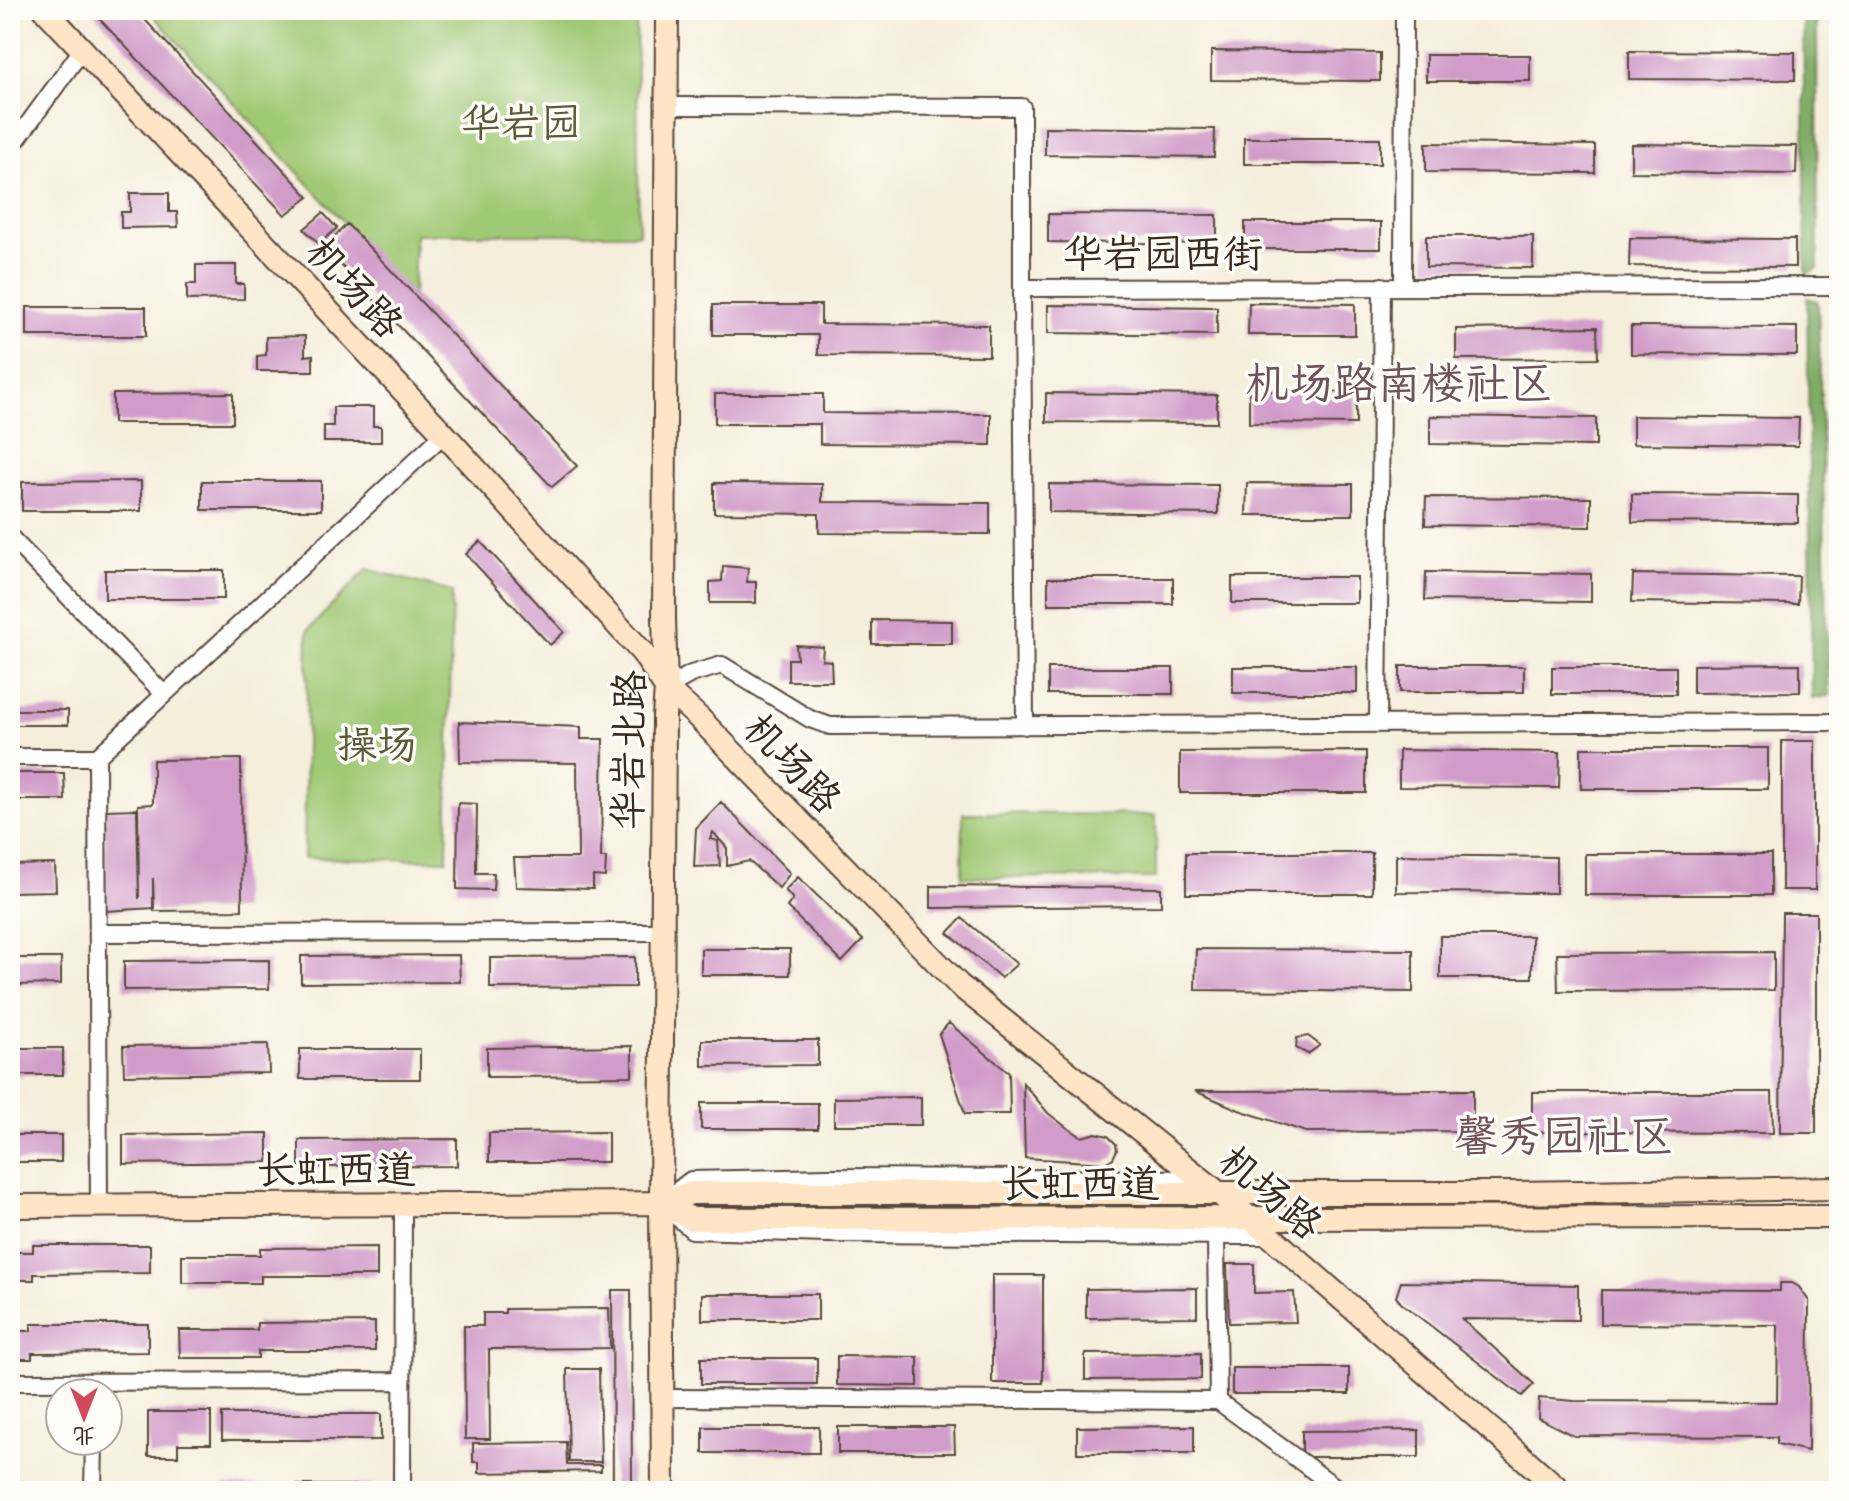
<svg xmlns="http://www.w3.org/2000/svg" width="1849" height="1501" font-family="Caveat,'LXGW WenKai TC',sans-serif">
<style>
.green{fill:#a0c975;stroke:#6e7a4a;stroke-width:2}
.forest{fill:#80ad66;stroke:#5e6c42;stroke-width:2}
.building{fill:#d19cc9}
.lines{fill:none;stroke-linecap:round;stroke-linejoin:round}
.street-casing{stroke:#57473a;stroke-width:20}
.secondary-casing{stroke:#57473a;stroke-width:26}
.street{stroke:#fff;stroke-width:16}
.secondary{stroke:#ffe4c6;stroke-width:22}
.labels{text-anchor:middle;stroke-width:7;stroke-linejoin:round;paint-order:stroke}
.park-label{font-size:40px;fill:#595a38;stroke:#fdfcf7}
.street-label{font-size:40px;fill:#3b2a1e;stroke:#fdfcf7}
.quarter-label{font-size:44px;fill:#70525a;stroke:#fdfcf7}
</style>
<rect width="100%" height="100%" fill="#fdfcf7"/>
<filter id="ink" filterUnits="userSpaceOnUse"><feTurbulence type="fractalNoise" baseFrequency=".0125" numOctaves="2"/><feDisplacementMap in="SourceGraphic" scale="16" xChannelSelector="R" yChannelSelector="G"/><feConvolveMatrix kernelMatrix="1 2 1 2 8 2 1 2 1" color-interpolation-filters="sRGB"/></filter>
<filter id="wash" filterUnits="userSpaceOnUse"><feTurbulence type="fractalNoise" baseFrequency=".006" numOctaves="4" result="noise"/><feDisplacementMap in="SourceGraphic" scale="32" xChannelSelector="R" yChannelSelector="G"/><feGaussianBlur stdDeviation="1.8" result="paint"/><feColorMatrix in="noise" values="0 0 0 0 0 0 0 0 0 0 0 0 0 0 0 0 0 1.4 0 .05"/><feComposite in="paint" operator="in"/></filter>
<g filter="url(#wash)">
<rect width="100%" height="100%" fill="#f5eedb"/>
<!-- green -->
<path class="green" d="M148 10H636L639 234H415L413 297Z
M367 569 452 592 447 860 304 858 308 630Z
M963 813 1156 815V878L962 877Z"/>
<!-- forest -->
<path class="forest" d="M1803 10H1817L1818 268 1806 275Z
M1807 298 1818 301 1829 696 1812 699Z"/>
<g id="blocks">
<!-- building -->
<path class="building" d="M91 10H136L309 197 285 215Z
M1211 51 1380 53V81L1211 80Z
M1629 51 1795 52V80L1629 79Z
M1426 55H1530V81H1426Z
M1045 127 1215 129 1214 157 1045 155Z
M1244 138H1380V164H1244Z
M1426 143 1595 145V173L1426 172Z
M1631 144 1797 146 1796 174 1631 172Z
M130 193H169V212H177L178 227 121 228V212H130Z
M323 213 337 228 319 244 304 229Z
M1048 214 1217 215V244L1048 242Z
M1245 222H1381V249H1245Z
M347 224 577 466 552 487 339 263 342 258 327 244Z
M1426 236H1533V268L1426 267Z
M1630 238 1795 239V267L1629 266Z
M196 265H236V284H244V299L187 300V284H196Z
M1249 303 1355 304V335H1248Z
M713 305H821V324L989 325V356L818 355V335H713Z
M1048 305 1217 307V335L1048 333Z
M27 307H146V336H27Z
M1631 326 1797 327V355L1631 354Z
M1597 327 1598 358 1456 359V329Z
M305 336V356L313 355V371H257V356L266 355V337Z
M1249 391 1356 392V424L1249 423Z
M233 393V423H113V394Z
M1046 393 1217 395V423L1046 422Z
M715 394H823V413L991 414V445L820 444V424H715Z
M333 407H373V426H381V442H324V426H333Z
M1430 416 1596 418V446L1430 444Z
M1633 416 1799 418 1798 446 1633 444Z
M141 481V511H22V482Z
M202 481H321V510H202Z
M714 483 822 484V502L990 503V534L819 533V514L714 513Z
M1247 483 1353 484V515H1246Z
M1049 484 1218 485V514L1049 512Z
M1632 494 1798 495V523L1632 522Z
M1426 497 1591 498V527L1425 525Z
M480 541 564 632 550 645 466 554Z
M723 566 748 568 747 582H756V603H710V582L722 581Z
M105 570H224V599H105Z
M1426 572 1591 574V602L1425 600Z
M1633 574 1799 576 1798 604 1632 602Z
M1232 577H1357V603H1232Z
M1048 578H1173V604H1048Z
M872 620 952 621V644H872Z
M796 645 823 647 822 660 831 661 832 681H788V659H797Z
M1800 664V692L1693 693V665Z
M1400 666H1524V692H1400Z
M1233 667H1357V693H1233Z
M1552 667H1676V694H1552Z
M1048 668H1173V694H1048Z
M10 710H68V725H10Z
M459 722 581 727V739H603L601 858H606L605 877 593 876V889L516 887 514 858H578L577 763 460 762Z
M1782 741H1815V890H1782Z
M1581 748H1768V789H1581Z
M1399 750 1560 752 1559 788 1399 787Z
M1366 751V793H1180V752Z
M241 759 242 910 154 911 153 878V908L106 911 105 810 137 809 139 899 138 805 153 804V760Z
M10 773H64L65 800H10Z
M721 802 790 873 779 888 749 861 727 866V848L713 832 710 839 718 841 720 866 694 867 696 828Z
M458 803 477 804 476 873H494L493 890 457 889Z
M1186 853H1372V894H1186Z
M1585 854H1771V895H1585Z
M1396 855 1556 857V893L1396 892Z
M55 864 56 891 10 892V865Z
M798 877 863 940 842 962 787 907 793 899 785 890Z
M931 886 1161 888V906L931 908Z
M1782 913H1816V1133H1780Z
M962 918 1017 964 1001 978 948 933Z
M1440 936H1532V978H1440Z
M701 949H790V975H701Z
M1196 949 1413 950V992L1195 990Z
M1774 952V990L1558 991 1557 953Z
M459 955 460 982 301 983V956Z
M635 957V987L490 988V958Z
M10 958H61V984L10 985Z
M269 960V989L124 990V961Z
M949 1023 1009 1073 1010 1114H965L939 1034Z
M1308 1036 1320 1045 1308 1054 1296 1048 1297 1038Z
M702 1040H818V1065L702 1066Z
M268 1044 269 1073 124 1075 123 1046Z
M632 1046V1076L487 1077V1048Z
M10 1048H63V1075H10Z
M300 1049H420V1079H300Z
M1023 1083 1048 1113 1066 1127 1082 1137 1096 1133 1108 1136 1116 1144 1117 1150 1113 1158 1105 1163 1025 1158Z
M1473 1090V1131L1306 1132 1239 1110 1195 1091Z
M1532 1092H1772L1773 1133 1532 1132Z
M921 1097V1125H834V1098Z
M701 1103H818V1129H701Z
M608 1132V1162H489V1133Z
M268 1133V1162L123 1164V1135Z
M10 1135H61V1162H10Z
M457 1139V1166L299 1167V1140Z
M33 1245H150V1273L34 1274V1280H10V1252H33Z
M377 1247V1276H261V1283H182V1255H260V1248Z
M1227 1264H1254V1293L1294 1292 1296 1322 1229 1323Z
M992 1275H1043V1383H992Z
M1401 1282 1578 1285V1320L1462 1319 1534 1384 1522 1396 1401 1303 1396 1297Z
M1780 1283H1792L1799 1287 1809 1301 1808 1451 1777 1444V1437L1574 1436 1538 1418 1539 1398 1574 1401 1777 1402 1778 1325 1601 1324V1290L1780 1291Z
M1197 1288V1317L1086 1318V1289Z
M612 1290H631L632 1491H613Z
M702 1294H818V1320H702Z
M609 1308 610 1348 489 1349 490 1439H465L464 1326H483V1313H505V1309Z
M375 1322V1351H258V1358H180L179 1330H257V1323Z
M31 1324H148V1352L32 1353V1359H10V1331H31Z
M1201 1353V1379L1085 1380V1354Z
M837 1356 918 1357V1386L837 1385Z
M701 1358H817V1384H701Z
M1232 1368H1349V1394H1232Z
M567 1369H599L601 1462H569Z
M148 1412H211V1444H178V1456H148Z
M222 1414H381V1440H222Z
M1194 1426V1453H1077V1427Z
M703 1427H819V1453H703Z
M838 1427H954L955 1453H838Z
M1419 1430V1457H1302V1431Z
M566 1442 567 1465H601V1471L479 1473V1462H473V1443Z
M223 1485H381V1491H223Z
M539 1487H593V1491H539Z"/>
</g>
</g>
<g filter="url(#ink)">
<use href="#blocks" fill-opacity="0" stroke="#57473a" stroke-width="2"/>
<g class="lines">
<!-- street casing -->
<g class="street-casing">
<path id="street" d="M666 106 1022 107V288L1839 286
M10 149 82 50
M1403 286 1404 10
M1022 288 1025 726
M10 537 163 693
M666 688 691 674 722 665 810 719 830 726 1839 722
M1378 724 1382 286
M10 757H97
M98 933 663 932
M673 1194 691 1180 828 1177 1199 1179
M99 1206 97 757 444 434
M677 1217 692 1230 828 1234 1270 1236
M1216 1236 1218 1401
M10 1382 402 1381
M662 1398 1218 1401 1341 1491
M93 1491 94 1441
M402 1491 403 1205"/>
</g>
<!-- secondary casing -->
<g class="secondary-casing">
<path id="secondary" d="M45 10 444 434 642 652 666 688 699 718 959 985 1251 1219 1561 1491
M661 1203 692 1219 1839 1217
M10 1206 661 1203 691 1193H1511L1839 1188
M663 1491 661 1203 664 717 666 688 664 618 667 10"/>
</g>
<!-- street -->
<use href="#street" class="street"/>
<!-- secondary -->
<use href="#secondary" class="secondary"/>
</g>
</g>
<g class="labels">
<!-- park labels -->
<g class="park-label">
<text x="521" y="136">华岩园</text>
<text x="377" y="758">操场</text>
</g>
<!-- street labels -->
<g class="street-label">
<text x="1163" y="267">华岩园西街</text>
<text transform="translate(355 287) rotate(47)" y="14">机场路</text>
<text transform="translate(628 750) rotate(-89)" y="14">华岩北路</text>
<text transform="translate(793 763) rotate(46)" y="14">机场路</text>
<text x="336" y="1183">长虹西道</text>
<text x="1080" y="1197">长虹西道</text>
<text transform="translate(1271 1192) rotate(40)" y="14">机场路</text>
</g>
<!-- quarter labels -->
<g class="quarter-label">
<text x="1399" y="398">机场路南楼社区</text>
<text x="1564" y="1151">馨秀园社区</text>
</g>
</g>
<!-- margin -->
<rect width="1849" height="1501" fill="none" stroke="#fdfcf7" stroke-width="40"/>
<!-- north arrow -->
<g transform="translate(84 1417) rotate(180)"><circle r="38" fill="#fdfcf7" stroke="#afa8a0" stroke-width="2"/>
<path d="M0-6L14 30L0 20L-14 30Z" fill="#d1495b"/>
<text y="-12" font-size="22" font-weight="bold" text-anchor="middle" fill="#3b2a1e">北</text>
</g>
</svg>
